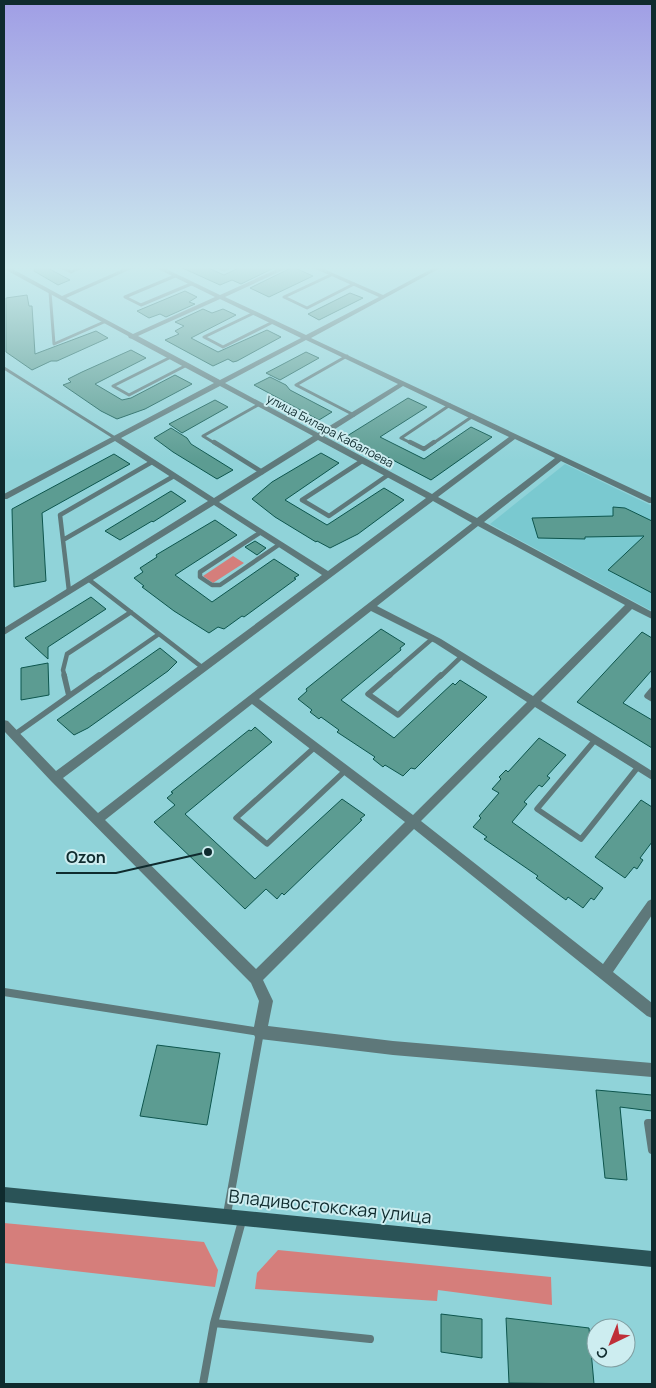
<svg xmlns="http://www.w3.org/2000/svg" width="656" height="1388" font-family="Manrope,sans-serif">
<style>
.built{fill:#7ac9d0}
.green{fill:#d57e7b}
.building{fill:#5c9c92;stroke:#0d554d}
.lines{fill:none;stroke-linecap:round;stroke-linejoin:round}
.service-far3{stroke:#5e787a;stroke-width:3}
.service-far2{stroke:#5e787a;stroke-width:4.5}
.service-far1{stroke:#5e787a;stroke-width:5.5}
.service{stroke:#5e787a;stroke-width:8}
.minor{fill:#5e787a;fill-rule:evenodd}
.secondary{fill:#2a5357;fill-rule:evenodd}
.labels{text-anchor:middle;stroke-width:4;stroke-linejoin:round;paint-order:stroke}
.far-street-label{font-size:12px;fill:#0f2b2e;stroke:#cdedf0}
.near-street-label{font-size:18px;fill:#0f2b2e;stroke:#cdedf0}
.leader{fill:none;stroke:#0f2b2e;stroke-width:2}
.callout-dot{fill:#0f2b2e;stroke:#cdedf0;stroke-width:2}
.callout-label{font-size:16px;text-anchor:middle;font-weight:bold;fill:#0f2b2e;stroke:#cdedf0;stroke-width:4;stroke-linejoin:round;paint-order:stroke}
</style>
<rect width="100%" height="100%" fill="#90d3d9"/>
<!-- built -->
<path class="built" d="M565 464 652 506V611L490 524Z"/>
<!-- green -->
<path class="green" d="M233 556 244 563 213 583 203 576Z
M4 1223 204 1242 218 1270 215 1287 4 1263Z
M278 1250 551 1277 552 1305 438 1290 437 1301 255 1289 257 1273Z"/>
<!-- building -->
<path class="building" d="M36 266H44L70 280 58 285 34 271Z
M178 266H204L224 275 243 266H278L241 284 232 280 220 285Z
M293 267 313 276 269 297 250 288Z
M185 291 197 297 189 302 195 304 166 317 160 314 149 318 137 311Z
M350 293 363 298 319 320 308 314Z
M27 295 29 306H32L35 354 96 331 108 338 57 361H51L32 370 6 352V298Z
M203 309 212 313 223 309 236 315 191 338 218 352 267 330 281 337 237 361 233 362 228 359 213 366 165 340 179 334 175 331 184 326 175 322Z
M131 350 146 358 95 384 122 400 131 398 175 375 192 384 145 409 117 419 101 411 63 385 71 382 68 379 82 372Z
M306 352 319 358 280 380 266 373Z
M270 377 286 385 290 390 332 412 319 420 254 385Z
M408 398 427 407 380 437 424 459 471 427 492 437 431 480 347 436Z
M215 400 228 407 182 433 169 424Z
M171 428 187 438 191 444 233 470 217 479 173 452 154 438Z
M321 453 339 463 285 500 327 525 384 488 404 500 358 534 330 548 317 541 316 542 275 517 252 499 272 482Z
M114 454 130 464 42 513 46 581 14 587 12 509Z
M171 491 186 501 153 522 152 521 120 540 105 531Z
M613 507 625 508 652 521V593L608 570 644 536 585 537V539L538 538 532 518 613 516Z
M215 520 237 535 175 575 212 602 274 559 299 575 294 578 296 579 244 617 242 616 224 629 218 627 209 633 174 611 142 587 144 586 134 578 143 572 140 568 157 557 156 555Z
M255 541 266 548 257 555 245 547Z
M91 597 106 609 48 647V659L25 638Z
M381 629 405 644 400 648 401 650 341 700 394 738 453 683 455 685 460 680 487 697 415 769 411 768 403 776 385 765 383 767 373 759 375 757 337 732 339 730 321 717 319 719 310 712 312 710 298 699 307 691 306 689Z
M642 632 652 638V670L623 703 652 720V748L577 702Z
M160 648 177 662 168 671 88 728 74 735 57 720Z
M48 663 49 695 21 700V668Z
M255 727 272 742 185 814 255 879 342 799 365 815 360 819 362 820 284 895 282 893 277 899 266 889 245 909 154 822 175 805 167 798 173 793 171 792 249 730 251 731Z
M539 738 566 755 547 776 550 778 542 787 539 785 524 802 527 804 512 822 603 888 594 900 591 898 583 908 568 897 566 900 536 878 538 876 484 839 487 837 473 827 481 818 479 816 499 793 492 789 501 779 499 777 506 770 508 772Z
M641 800 652 807V842L640 858 643 860 637 869 634 867 625 878 595 857Z
M157 1045 220 1053 207 1125 140 1116Z
M596 1090 652 1095V1111L620 1107 627 1180 605 1178Z
M441 1314 482 1319V1358L441 1352Z
M506 1318 589 1328 594 1384 509 1383Z"/>
<g class="lines">
<!-- service-far3 -->
<path class="service-far3" d="M59 266 71 272 84 266
M215 266 224 270 233 266
M331 275 284 297 307 308 354 284
M175 276 125 297 141 305 191 284
M50 292 54 344 104 322
M254 313 204 337 223 347 273 322
M347 356 296 385 354 415
M169 358 113 386 129 395 185 366
M4 368 115 438
M216 444 203 436 258 405
M413 444 401 438 450 405
M432 444 473 416"/>
<!-- service-far2 -->
<path class="service-far2" d="M214 442 262 472
M410 442 424 449 434 442
M362 461 302 500 329 516 388 475
M261 532 200 572V577L212 585H220L280 544
M63 540 174 476
M88 579 203 668
M69 591 60 515 152 462
M65 677 63 670 67 654 131 612
M97 677 159 634
M388 677 433 638
M440 677 462 656"/>
<!-- service-far1 -->
<path class="service-far1" d="M64 675 69 696 99 675
M390 675 368 694 398 715 441 675
M652 690 647 696 652 699
M14 735 69 696
M595 740 537 809 581 839 638 767
M315 747 236 818 267 844 346 770"/>
<!-- service -->
<path class="service" d="M4 992 260 1032 227 1214
M652 1123H648L652 1150
M242 1221 214 1323 370 1339
M203 1384 214 1323"/>
<!-- minor -->
<path class="minor" d="M4 266H7L62 296 130 266H138L66 298 133 334 215 297 152 266H160L220 295 284 266H292L225 297 306 335 379 297 309 266H317L383 295 437 266H444L311 338 652 498V503H649L561 461 484 522 652 612V619L632 609 541 701 652 771V780L535 707 421 821 603 964 648 901 652 899V915L613 972 652 1003V1018L647 1016 414 829 263 980 273 1001 268 1026 393 1041 652 1063V1077L393 1055 260 1039 255 1037 253 1032 259 1001 251 983 51 781 4 731V720L8 721 56 771 322 575 214 505 4 635V628L208 501 115 441 7 499H4V494L214 383 132 339 129 338 128 336 4 269ZM220 299 301 338 220 380 138 336ZM306 340 398 384 318 433 225 383ZM220 386 313 436 214 498 121 438ZM403 386 509 437 432 494 324 436ZM515 439 555 458 477 518 438 497ZM318 440 426 498 328 571 219 502ZM433 501 472 523 98 813 63 778ZM478 526 625 605 533 696 441 639 377 606ZM371 611 435 643 527 702 413 815 259 699ZM252 704 405 822 256 969 105 820Z"/>
<!-- secondary -->
<path class="secondary" d="M4 1187 652 1251V1267L4 1202Z"/>
</g>
<!-- sky -->
<linearGradient id="sky" x2="0" y2="1"><stop stop-color="#a09ee5"/><stop offset="0.58" stop-color="#cdebee"/><stop offset="1" stop-color="#cdebee" stop-opacity="0"/></linearGradient>
<rect width="656" height="461" fill="url(#sky)"/>
<g class="labels">
<!-- far-street labels -->
<g class="far-street-label">
<text transform="translate(330 431) rotate(28)" y="4">улица Билара Кабалоева</text>
</g>
<!-- near-street labels -->
<g class="near-street-label">
<text transform="translate(330 1207) rotate(6)" y="6">Владивостокская улица</text>
</g>
</g>
<!-- callouts -->
<path class="leader" d="M208 852L116 873H56"/>
<circle class="callout-dot" cx="208" cy="852" r="5"/>
<g class="callout-label">
<text x="86" y="863">Ozon</text>
</g>
<!-- border -->
<rect width="656" height="1388" fill="none" stroke="#0f2b2e" stroke-width="10"/>
<!-- north arrow -->
<g transform="translate(611 1343) rotate(223)"><circle r="24" fill="#cdedf0" stroke="#819fa2"/>
<path d="M0-4L9 19L0 12L-9 19Z" fill="#bf2f38"/>
<text y="-8" font-size="14" font-weight="bold" text-anchor="middle" fill="#0f2b2e">С</text>
</g>
</svg>
